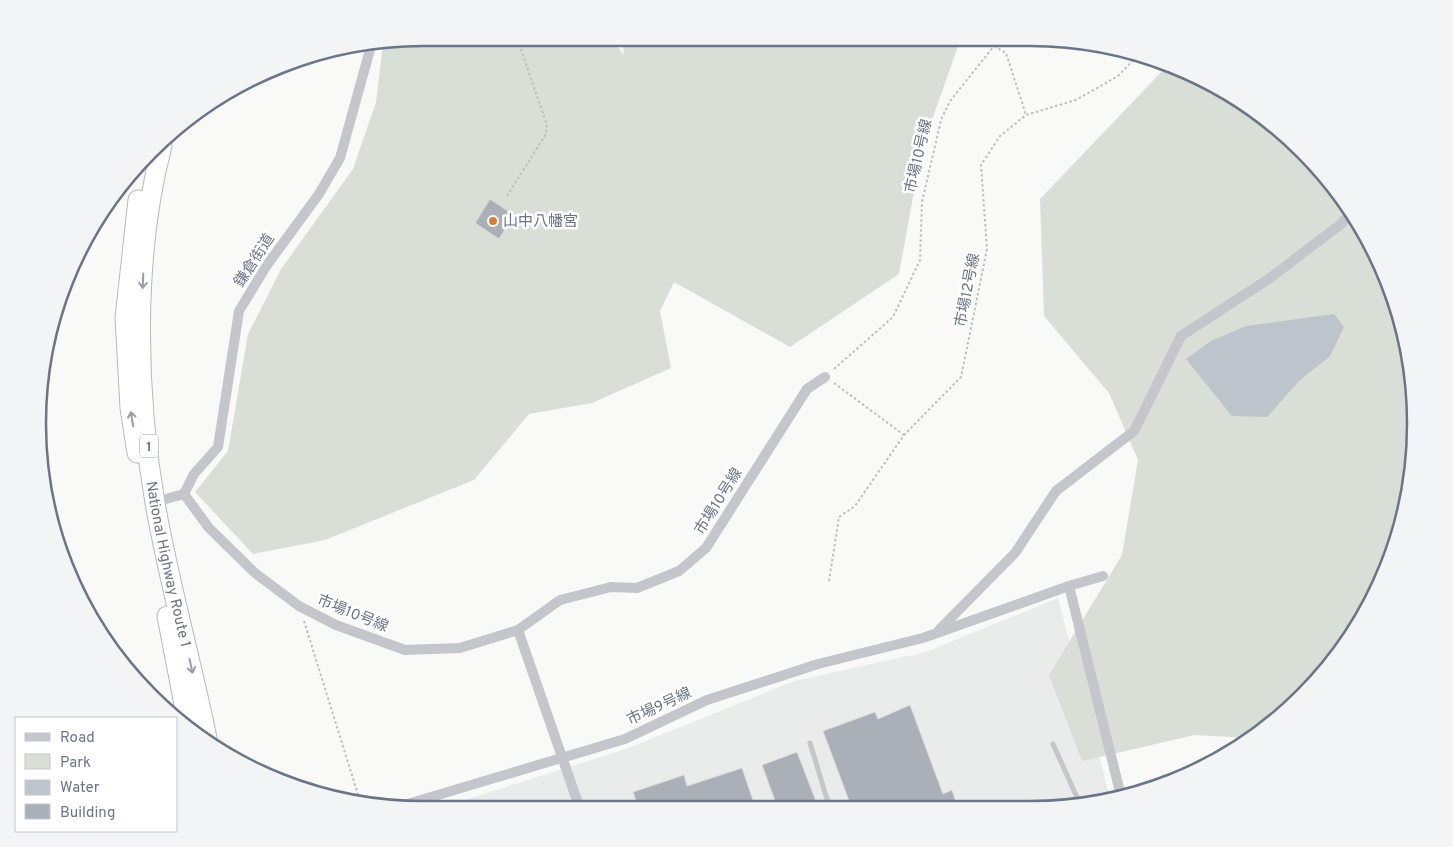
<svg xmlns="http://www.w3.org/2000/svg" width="1453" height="847" font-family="Overpass,'Noto Sans JP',sans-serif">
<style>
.built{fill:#eaebeb}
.green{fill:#d9ded7}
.water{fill:#bdc4cb}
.building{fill:#abb0b8;stroke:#dbdcda}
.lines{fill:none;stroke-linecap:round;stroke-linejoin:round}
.highway-casing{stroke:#b7b9be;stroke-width:21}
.path{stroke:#bcbec1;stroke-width:2;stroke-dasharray:2.5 2.5;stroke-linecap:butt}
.lane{stroke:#c4c6cb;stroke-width:5}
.street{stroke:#c4c6cb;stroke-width:10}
.highway{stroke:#fff;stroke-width:19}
.oneway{stroke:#979eab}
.poi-dot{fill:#da7c38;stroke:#fff;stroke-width:2}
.labels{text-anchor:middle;stroke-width:5;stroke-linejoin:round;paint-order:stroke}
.shield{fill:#fff;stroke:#979eab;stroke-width:1}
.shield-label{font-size:14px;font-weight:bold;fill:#6b7587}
.street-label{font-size:15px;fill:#6b7587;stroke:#fff}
.poi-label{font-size:15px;fill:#6b7587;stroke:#fff;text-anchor:start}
.rim{fill:none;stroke:#6b7587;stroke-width:2.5}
</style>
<rect width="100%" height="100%" fill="#f9faf8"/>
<!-- built -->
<path class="built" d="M1058 598 1110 798 1055 809H436L626 749 794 681 926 652Z"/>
<!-- green -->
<path class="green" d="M424 38H611L624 55 622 38H961L922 148 899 274 790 347 674 282 660 311 671 368 592 403 529 414 474 480 325 540 253 554 195 492 228 451 248 334 281 269 353 169 376 102 383 44Z
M1168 65 1244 102 1302 150 1350 209 1386 276 1408 348 1415 423 1408 499 1386 571 1351 638 1302 697 1248 738 1195 735 1082 761 1049 675 1122 555 1138 460 1109 393 1044 316 1040 199Z"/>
<!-- water -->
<path class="water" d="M1334 314 1344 327 1330 356 1299 381 1267 417 1232 416 1186 359 1211 341 1246 326Z"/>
<!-- building -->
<path class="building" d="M490 199 514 215 499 239 475 223Z
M910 705 943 794 952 790 958 809H852L823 731 875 712 878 719Z
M797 752 819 809H778L762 765Z
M742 768 756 809H639L633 792 684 775 687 786Z"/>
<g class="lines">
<!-- highway casing -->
<g class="highway-casing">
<g id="highway">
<path id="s1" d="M162 146C133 255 136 392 155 503 169 583 192 663 208 743"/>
<path d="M137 453 130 408 125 318 138 200"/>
<path d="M167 616 188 725"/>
</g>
</g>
<!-- path -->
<path class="path" d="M994 46 1006 53 1026 115
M507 196 546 134 547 125 517 38
M834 369 893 317 920 260 922 202 941 120 950 101 994 46 995 38
M834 383 904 435
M38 447 40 456
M829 581 839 517 855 506 904 435 961 377 987 249 981 165 1000 136 1026 115 1076 100 1118 76 1138 55
M304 621 360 801"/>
<!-- lane -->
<path class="lane" d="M810 743 830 809
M1053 744 1080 804"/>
<!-- street -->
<path class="street" d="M184 494 209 528 255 573 299 606 336 625 405 650 460 648 518 630 560 600 611 587 637 588 679 571 706 548 807 389 825 377
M184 494 194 474 218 447 239 311 267 265 319 194 340 158 371 46
M155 502 184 494
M1069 586 1121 796
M518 630 580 809
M939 630 1015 553 1056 491 1134 431 1181 336 1270 278 1341 224 1352 212
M394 808 625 739 707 700 818 664 923 638 1069 586 1103 576"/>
<!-- highway -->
<use href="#highway" class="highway"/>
</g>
<!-- one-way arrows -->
<defs><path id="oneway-shaft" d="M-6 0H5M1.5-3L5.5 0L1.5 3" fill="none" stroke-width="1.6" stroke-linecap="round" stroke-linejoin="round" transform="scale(1.25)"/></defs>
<g class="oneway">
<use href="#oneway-shaft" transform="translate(143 281) rotate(92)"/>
<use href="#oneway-shaft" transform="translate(132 419) rotate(-99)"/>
<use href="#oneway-shaft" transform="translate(191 666) rotate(78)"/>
</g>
<!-- markers -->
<circle class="poi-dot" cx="493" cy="221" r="5"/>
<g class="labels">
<!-- shield labels -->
<rect class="shield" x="140" y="434.5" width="18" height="23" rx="4"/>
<g class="shield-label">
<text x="149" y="451">1</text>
</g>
<!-- street labels -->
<g class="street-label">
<text transform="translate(918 156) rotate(-77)" y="5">市場10号線</text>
<text transform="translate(254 260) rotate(-57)" y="5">鎌倉街道</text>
<text transform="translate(967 290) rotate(-79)" y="5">市場12号線</text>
<text transform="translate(718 501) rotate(-58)" y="5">市場10号線</text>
<text dy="5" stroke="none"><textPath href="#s1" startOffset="422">National Highway Route 1</textPath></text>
<text transform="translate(353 613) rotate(22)" y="5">市場10号線</text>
<text transform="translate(659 706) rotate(-25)" y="5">市場9号線</text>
</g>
<!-- poi labels -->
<g class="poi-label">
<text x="503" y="226">山中八幡宮</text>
</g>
</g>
<!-- crop -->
<path d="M0 0H1453V847H0ZM423 46H1030A377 377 0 0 1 1407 423V424A377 377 0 0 1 1030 801H423A377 377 0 0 1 46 424V423A377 377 0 0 1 423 46Z" fill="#f3f4f5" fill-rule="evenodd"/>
<path class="rim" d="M423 46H1030A377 377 0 0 1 1407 423V424A377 377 0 0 1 1030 801H423A377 377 0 0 1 46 424V423A377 377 0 0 1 423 46Z"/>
<!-- legend -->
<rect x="15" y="717" width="162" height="115" fill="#ffffff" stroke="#c4c8cf"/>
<rect x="25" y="733" width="25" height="8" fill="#c4c6cb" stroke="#c4c8cf"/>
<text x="60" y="742" font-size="15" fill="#6b7587">Road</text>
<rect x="25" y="754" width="25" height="15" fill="#d9ded7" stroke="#c4c8cf"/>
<text x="60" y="767" font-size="15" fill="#6b7587">Park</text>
<rect x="25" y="780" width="25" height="15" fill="#bdc4cb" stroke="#c4c8cf"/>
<text x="60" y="792" font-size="15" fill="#6b7587">Water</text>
<rect x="25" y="804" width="25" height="15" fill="#abb0b8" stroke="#c4c8cf"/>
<text x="60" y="817" font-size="15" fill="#6b7587">Building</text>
</svg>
